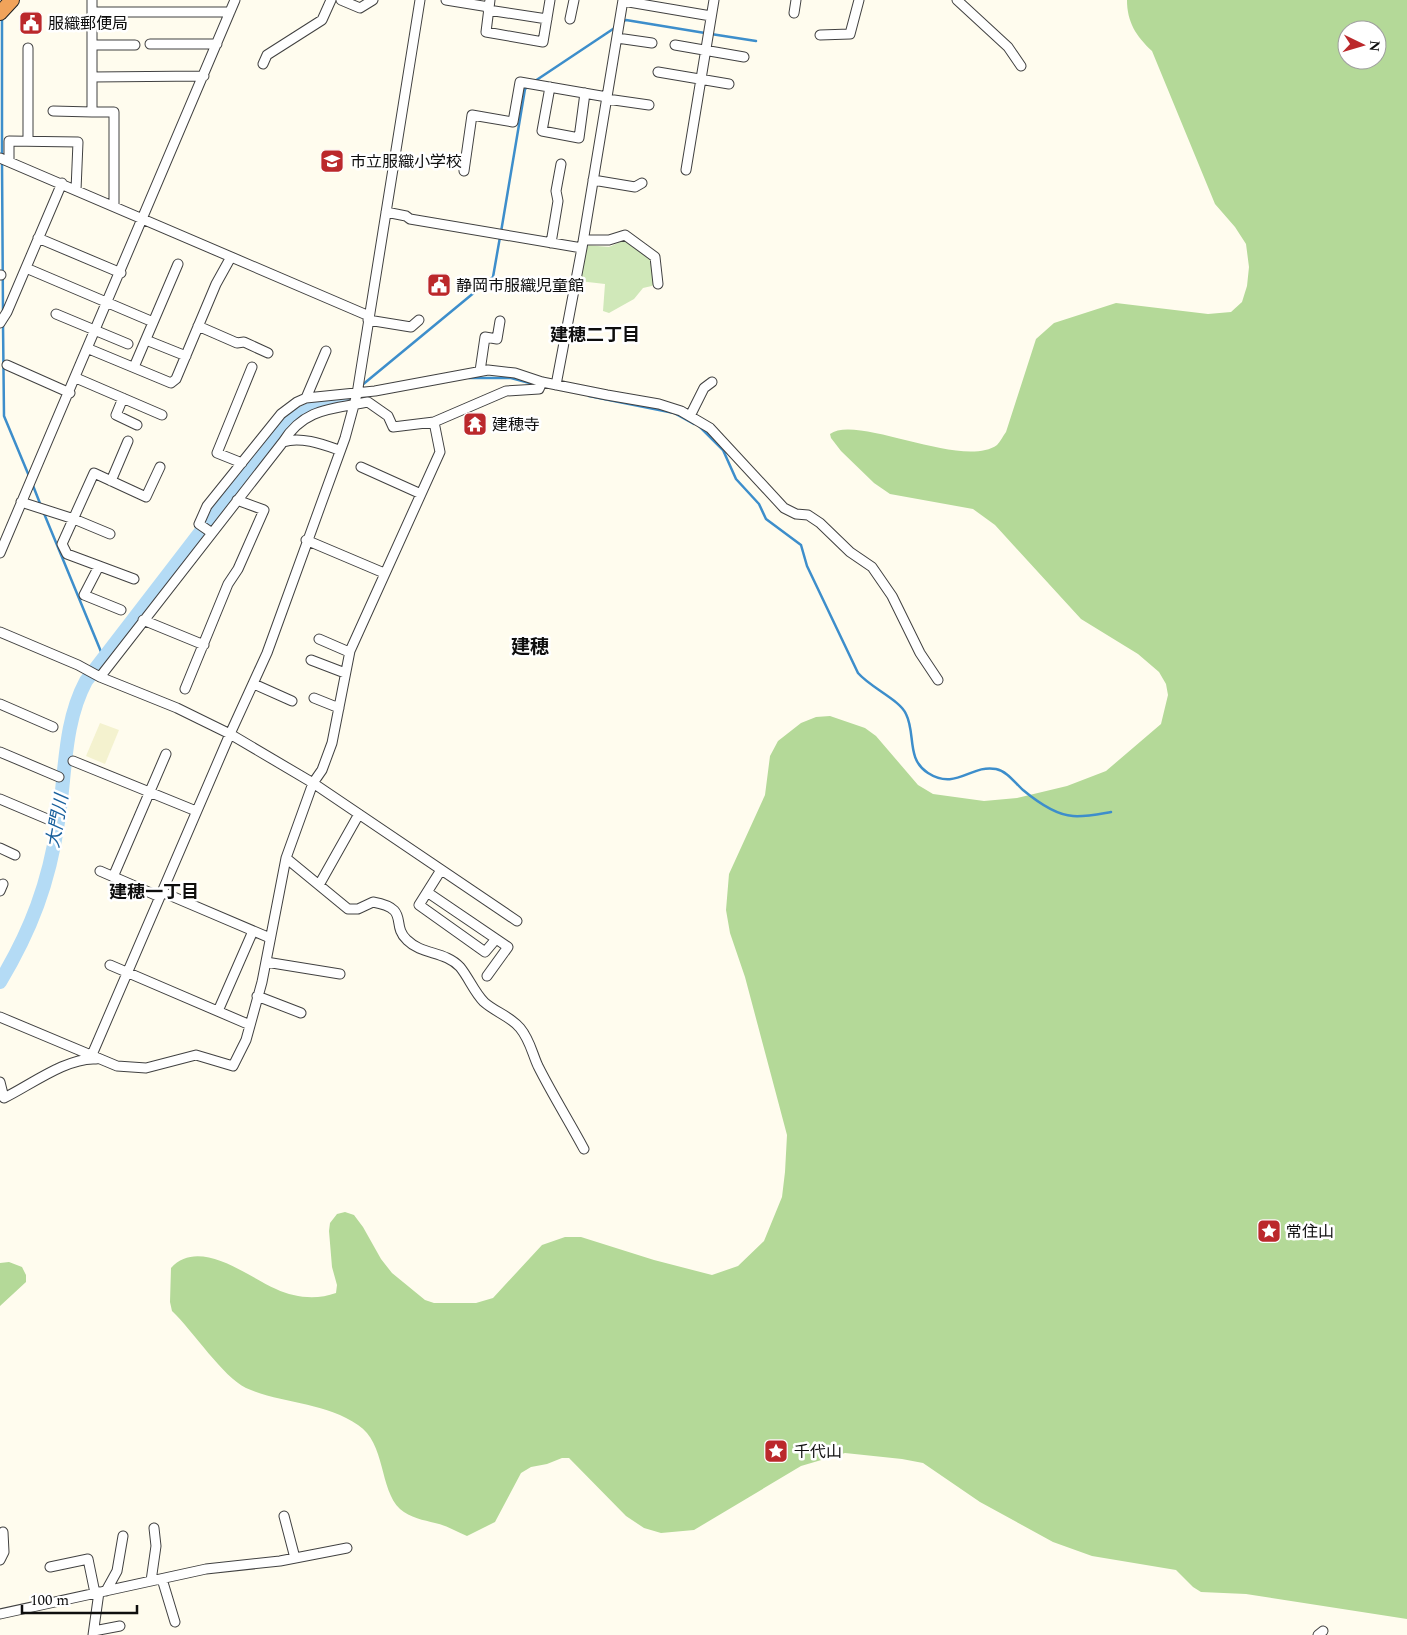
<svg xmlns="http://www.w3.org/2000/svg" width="1407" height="1635" font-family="Spectral,'Noto Sans JP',serif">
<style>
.farmland{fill:#f4f2cf}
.green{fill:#d0e8b9}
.forest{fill:#b4d998;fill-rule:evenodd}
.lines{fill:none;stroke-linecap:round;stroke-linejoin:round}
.stream{stroke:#3d8ecb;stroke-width:2.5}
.river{stroke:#b4dbf5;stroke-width:14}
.minor-casing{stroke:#414141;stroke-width:11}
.highway-casing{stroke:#1f1f1f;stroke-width:16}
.minor{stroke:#fff;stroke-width:9}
.highway{stroke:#f1a35a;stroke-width:14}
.labels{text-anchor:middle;stroke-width:5;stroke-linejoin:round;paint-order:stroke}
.poi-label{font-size:16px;fill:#0e0e0e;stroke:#fff;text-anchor:start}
.neighbourhood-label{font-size:18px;font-weight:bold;fill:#0e0e0e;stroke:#fff}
.water-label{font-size:18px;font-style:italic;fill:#19609d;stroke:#fff}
.quarter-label{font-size:19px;font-weight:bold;fill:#0e0e0e;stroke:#fff}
</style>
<rect width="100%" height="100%" fill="#fffcee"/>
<!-- farmland -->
<path class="farmland" d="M100 723 119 730 105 764 86 756Z"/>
<!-- green -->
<path class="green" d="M627 239 654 259 656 285 643 288 634 299 609 313 603 311 605 284 579 281 585 245 609 247Z"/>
<!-- forest -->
<path class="forest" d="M1127 0H1407V1619L1246 1594 1201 1592 1193 1587 1176 1570 1092 1556 1053 1542 980 1502 923 1463 902 1459 845 1453 801 1466 694 1530 661 1533 644 1528 626 1516 569 1458H562L547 1464 531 1467 521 1473 495 1522 467 1536C457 1532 446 1525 435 1523 424 1520 410 1518 400 1509 379 1489 386 1443 358 1425 325 1402 282 1404 246 1388 223 1377 193 1331 172 1311L170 1302 171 1268C199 1237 247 1276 276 1289 295 1298 317 1300 336 1293L337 1285 332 1267 329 1231 330 1223 337 1214 345 1212 354 1215 363 1227 381 1259 392 1273 425 1300 434 1303H476L493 1298 542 1245 565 1237H581L654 1260 712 1275 738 1266 764 1241 782 1197 785 1172 787 1135 745 977 730 933 726 910 729 874 765 795 770 756 778 741 801 723 816 717 830 716 865 728 876 736 918 785 933 794 984 801 1017 798 1067 786 1106 771 1161 724 1168 695 1166 684 1159 672 1138 654 1081 619 995 525 973 509 890 494 874 483 841 451 831 438 830 434C857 414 962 470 997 445 1000 442 1003 436 1006 432L1036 339 1054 323 1116 303 1208 314 1231 312 1242 302 1247 286 1249 267 1246 244 1235 227 1215 204 1152 51C1136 36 1127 22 1127 0ZM1347 30H1377V60H1347Z
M9 1262 22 1267 26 1275V1282L0 1306V1263Z"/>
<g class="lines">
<!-- stream -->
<path class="stream" d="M622 22 626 20 705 33
M711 34 756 41
M535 81 616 27
M2 156V16
M2 161 3 313
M501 232 525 89 529 86
M3 324 4 416 29 476
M469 378H511L537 385
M361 386 493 277 500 237
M589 396 674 413 694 424
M346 399 352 398
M699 426 723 450 736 479 759 504 766 519 801 545 807 566 858 673C871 688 900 700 906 714 916 734 906 759 928 773 956 791 971 764 996 769 1007 771 1015 783 1023 790 1035 800 1056 815 1073 816 1085 817 1099 814 1111 812
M32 483 41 506
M43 511 104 659"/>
<!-- river -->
<path class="river" d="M0 982C31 930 49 883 58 822 66 774 63 724 86 681L282 426C304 410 319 405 346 399"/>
<!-- minor casing -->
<g class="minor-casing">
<path id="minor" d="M92 0V112H114V206
M341 0 360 8 373 0
M446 0 489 7
M490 0 486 32 543 42 550 0
M957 0 1008 47 1021 66
M623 1 711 16
M488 10 547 19
M92 12H230
M794 13 796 0
M570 19 574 0
M820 35 850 34 859 0
M617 38 652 43
M150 44H217
M92 45H135
M675 45 744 57
M28 48V141
M263 64 267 55 322 20 331 0
M658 72 729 84
M92 77 204 76
M550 87 542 131 579 138 585 93
M607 99 649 105
M53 111 92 112
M0 158 369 316
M9 161V141L78 142 76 190
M686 170 714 0
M464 171 472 115 513 122 520 82 607 97
M593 180 635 187 642 183
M386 212 406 216 410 219 582 248
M38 238 121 273
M584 240H609L625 235 655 257 658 284
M551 243 558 201 556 191 561 164
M26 268 153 322
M0 275H1
M56 314 128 344
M368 320 411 327 419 320
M0 323 7 312 62 183
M198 326 237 343 244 342 268 353
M146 340 186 356
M89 349 171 383 176 379 216 284 231 257
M7 365 70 393
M134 367 178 264
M480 371 485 337 497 339 500 321
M76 378 162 415
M556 385 582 248 623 0
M123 398 116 415 137 425
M306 398 326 351
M690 416 704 388 712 382
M283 442C304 408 332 409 368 402L388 416 393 427 434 422
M242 463 217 453 252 367
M361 467 421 494
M111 481 128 441
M21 502 74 519 110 534
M212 533 199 524 207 506 281 414 297 402 306 398 375 391 488 370 515 373 542 382 607 395 659 404 681 411 710 428 784 508 796 514 808 515 820 523 850 552 872 567 892 596 920 653 938 680
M306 540 384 573
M0 553 235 0
M99 566 84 595 121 610
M134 579 67 554 62 544 94 473 146 497 160 467
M143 620 204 645
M0 632 78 665 100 677 177 708 230 734 313 783 517 921
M319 639 349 652
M311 660 345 673
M100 677 283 442C300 436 322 444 339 450
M254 684 292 701
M185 689 228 584 238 569 264 510 237 500
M314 698 339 708
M0 704 53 727
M0 752 59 777
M73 761 196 811
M0 799 52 821
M0 848 15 855
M286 858 348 909H358L373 902C411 909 390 924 407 940 422 955 445 951 460 967 469 978 474 992 484 1002 495 1012 510 1016 520 1028 530 1040 532 1053 538 1066 552 1094 569 1121 584 1149
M441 870 419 905 485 952 496 939
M100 871 160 897
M113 877 166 754
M319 885 359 814
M0 891 3 884
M162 892 270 938
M427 892 508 947 487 976
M266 962 340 974
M110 965 250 1025
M257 996 301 1013
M218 1011 253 931
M0 1017 117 1066 146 1068 196 1055 233 1066 246 1040 262 982 286 858 313 783 322 770 332 743 350 651 440 452 434 422 506 391 539 389 542 382
M91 1057 230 734 267 653 345 438 357 394 420 0
M0 1082 4 1098C29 1086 67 1057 96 1059
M284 1516 295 1558
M0 1560 4 1552 3 1532
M50 1567 88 1559 95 1593
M162 1579 175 1622
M151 1581 156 1546 154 1528
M106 1591 117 1571 123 1536
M0 1614 206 1569 280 1561 347 1548
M94 1631 120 1626
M93 1635 99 1592
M1318 1635 1323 1631"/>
</g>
<!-- highway casing -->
<g class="highway-casing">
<path id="highway" d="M0 13 12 0"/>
</g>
<!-- minor -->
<use href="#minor" class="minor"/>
<!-- highway -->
<use href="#highway" class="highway"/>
</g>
<!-- icons -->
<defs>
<g id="civic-square" transform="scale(1.25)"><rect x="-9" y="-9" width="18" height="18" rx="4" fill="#bb282b" stroke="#fff"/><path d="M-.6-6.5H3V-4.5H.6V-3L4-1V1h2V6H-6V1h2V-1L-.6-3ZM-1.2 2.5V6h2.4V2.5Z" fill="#fff"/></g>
<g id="school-square" transform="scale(1.25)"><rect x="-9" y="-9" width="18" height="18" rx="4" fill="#bb282b" stroke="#fff"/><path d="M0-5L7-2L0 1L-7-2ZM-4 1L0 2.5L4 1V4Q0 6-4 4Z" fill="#fff"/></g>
<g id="temple-square" transform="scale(1.25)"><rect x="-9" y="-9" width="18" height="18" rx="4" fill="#bb282b" stroke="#fff"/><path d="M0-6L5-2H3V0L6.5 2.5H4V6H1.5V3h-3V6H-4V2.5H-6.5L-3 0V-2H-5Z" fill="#fff"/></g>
<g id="sight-square" transform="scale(1.25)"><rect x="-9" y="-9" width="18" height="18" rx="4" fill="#bb282b" stroke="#fff"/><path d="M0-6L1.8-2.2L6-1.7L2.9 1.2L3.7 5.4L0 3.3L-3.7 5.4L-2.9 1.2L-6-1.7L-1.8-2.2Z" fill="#fff"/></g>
</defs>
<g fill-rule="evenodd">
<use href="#civic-square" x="31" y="23"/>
<use href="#school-square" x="332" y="161"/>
<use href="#civic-square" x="439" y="285"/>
<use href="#temple-square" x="475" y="424"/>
<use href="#sight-square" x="1269" y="1231"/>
<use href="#sight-square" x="776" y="1451"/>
</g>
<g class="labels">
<!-- poi labels -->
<g class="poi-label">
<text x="48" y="29">服織郵便局</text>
<text x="350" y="167">市立服織小学校</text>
<text x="456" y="291">静岡市服織児童館</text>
<text x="492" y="430">建穂寺</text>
<text x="1286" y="1237">常住山</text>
<text x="794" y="1457">千代山</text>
</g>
<!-- neighbourhood labels -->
<g class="neighbourhood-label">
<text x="595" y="341">建穂二丁目</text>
<text x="154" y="898">建穂一丁目</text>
</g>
<!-- water labels -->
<g class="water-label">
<text transform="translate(57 821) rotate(-80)" y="6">大門川</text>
</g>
<!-- quarter labels -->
<g class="quarter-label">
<text x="530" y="653">建穂</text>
</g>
</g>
<!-- north arrow -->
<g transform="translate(1362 45) rotate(95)"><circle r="24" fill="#ffffff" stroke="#9f9f9f"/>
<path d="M0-4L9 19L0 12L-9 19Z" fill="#bb282b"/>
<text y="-8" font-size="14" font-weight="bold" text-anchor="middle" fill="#0e0e0e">N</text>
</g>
<!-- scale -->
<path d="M22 1605v8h115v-8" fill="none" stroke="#0e0e0e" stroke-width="2.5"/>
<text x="30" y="1605" font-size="15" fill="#0e0e0e" stroke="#ffffff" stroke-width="4" paint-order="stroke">100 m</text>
</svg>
